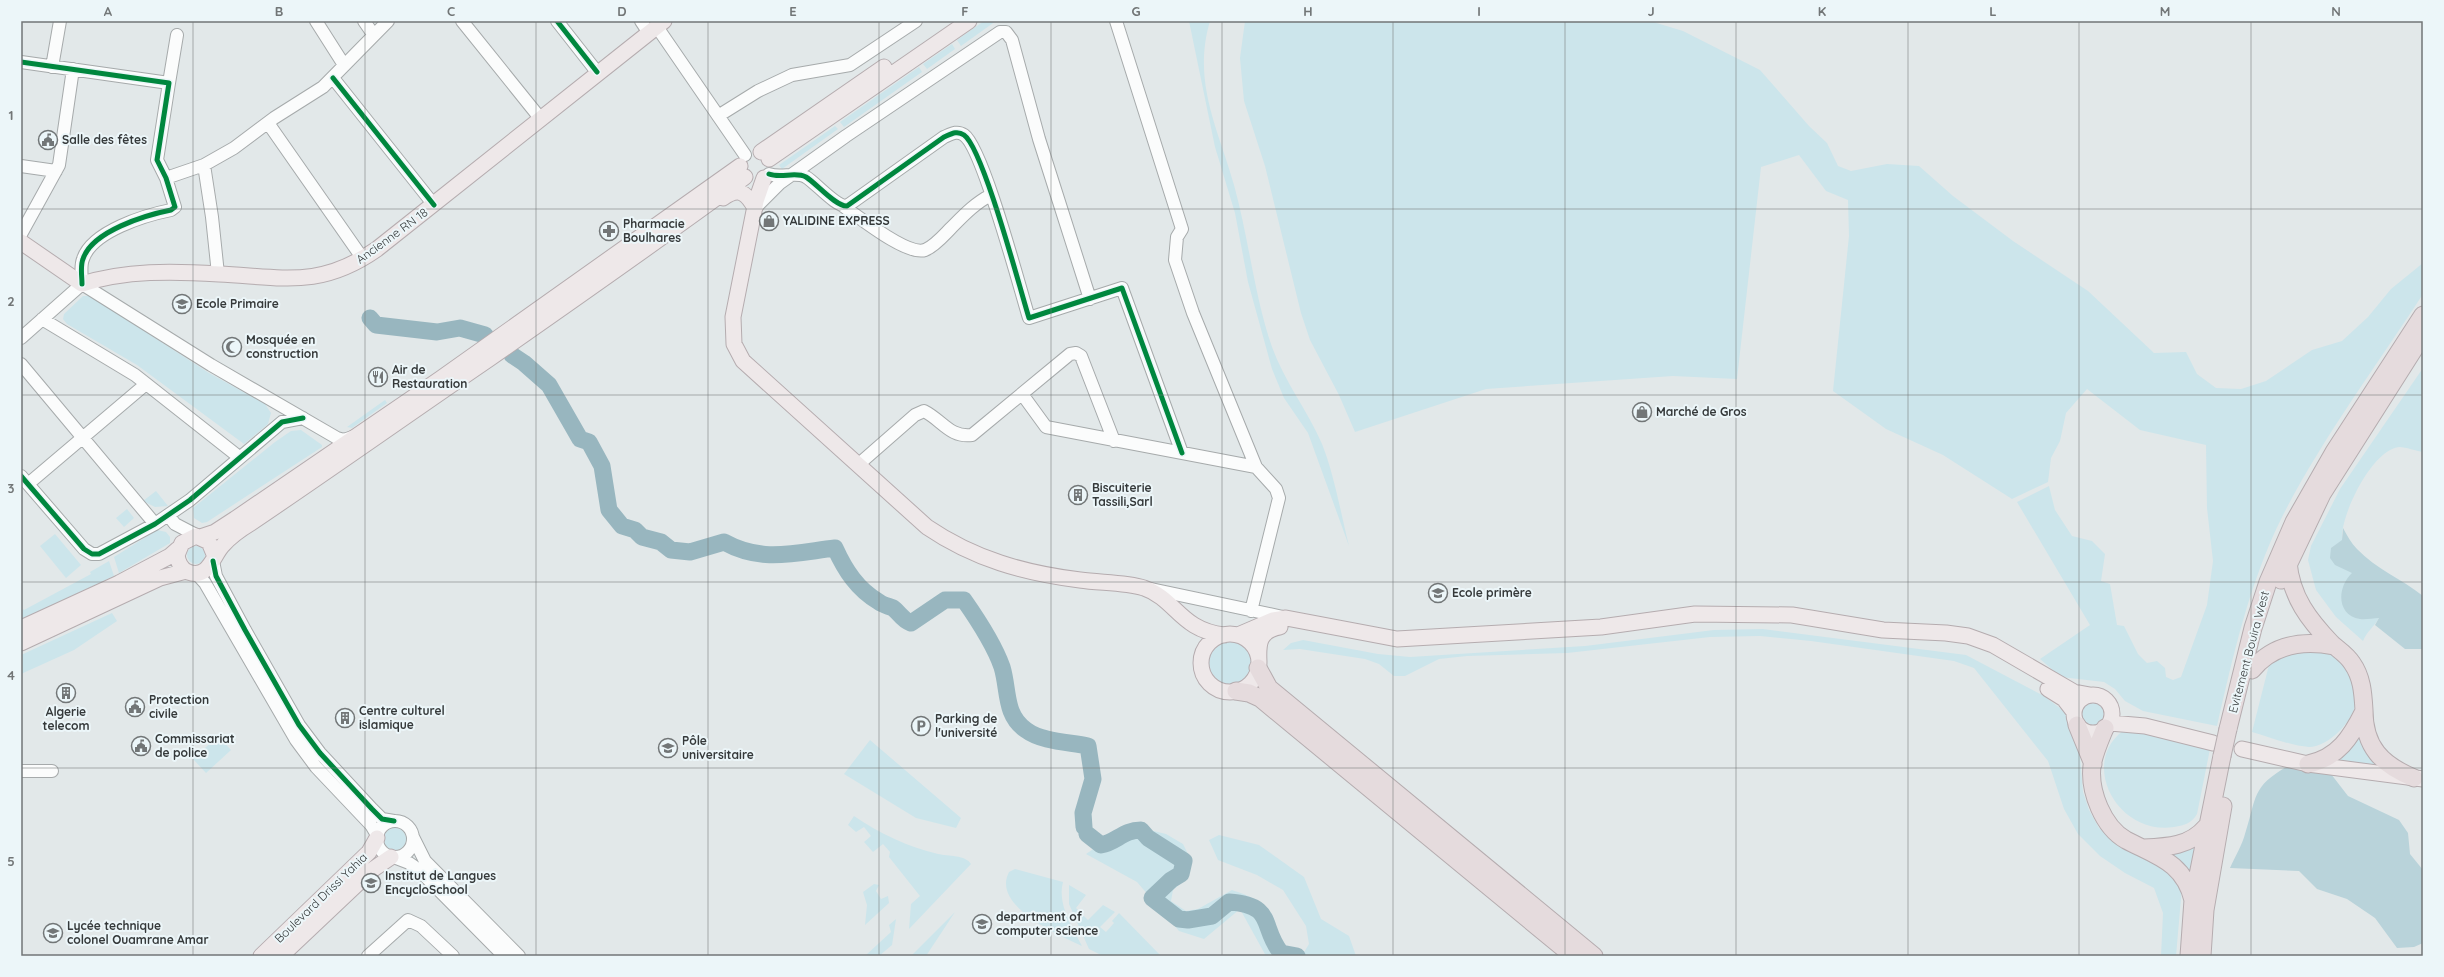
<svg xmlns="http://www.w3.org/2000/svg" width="2444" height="977" font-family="Quicksand,sans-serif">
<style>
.green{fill:#cce5eb}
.forest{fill:#b9d3da}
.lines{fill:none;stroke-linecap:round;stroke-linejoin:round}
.river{stroke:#98b6bf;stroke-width:17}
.minor-casing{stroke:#a6aaab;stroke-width:14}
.major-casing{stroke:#b5acaf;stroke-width:17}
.highway-casing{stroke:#b5acaf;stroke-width:19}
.minor{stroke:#fbfcfc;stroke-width:12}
.major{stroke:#eee8e9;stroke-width:15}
.highway{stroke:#e5dbdd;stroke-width:17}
.highway-bridge-casing{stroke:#b5acaf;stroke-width:19;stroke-linecap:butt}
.highway-bridge{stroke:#e5dbdd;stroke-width:17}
.cycleway-casing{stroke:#ecf6f9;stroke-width:8}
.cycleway{stroke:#00873e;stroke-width:5}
.grid{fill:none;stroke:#727677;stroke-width:1;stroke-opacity:0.55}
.labels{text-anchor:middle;stroke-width:4;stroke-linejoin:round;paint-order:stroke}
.poi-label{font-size:12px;font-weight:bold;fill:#35393a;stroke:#ecf6f9;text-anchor:start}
.street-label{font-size:12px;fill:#35393a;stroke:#ecf6f9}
.neatline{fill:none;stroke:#727677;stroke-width:1.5}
.grid-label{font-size:13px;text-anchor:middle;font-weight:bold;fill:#727677}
</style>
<rect width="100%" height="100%" fill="#e2e8e9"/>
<!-- green -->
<path class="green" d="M984 21H996L961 46 957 40Z
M1189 21H1210C1192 82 1218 128 1234 185 1249 239 1254 295 1272 347 1284 381 1308 411 1322 444 1334 474 1341 514 1349 546L1308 433 1284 398 1272 369 1248 282 1235 213 1215 147Z
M1245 21H1650L1683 31 1760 70 1809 126 1827 143 1838 166 1851 171 1887 164 1919 166 1953 196 2013 241 2088 291 2154 353 2186 352 2197 374 2216 388 2241 389 2266 381 2312 350 2342 341 2368 317 2391 289 2423 263V294C2375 368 2321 440 2281 519 2249 584 2233 656 2217 726L2143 711 2125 701 2115 689 2104 682 2061 677 2040 659 2090 625 2017 502 2049 486 2055 510 2072 536 2092 541 2105 554 2101 581 2110 584 2117 625 2124 626 2138 654 2147 663 2157 661 2165 668 2166 677 2173 680 2181 677 2207 605 2213 561 2207 508 2206 445 2140 430 2087 389 2066 413 2060 441 2051 458 2048 482 2012 499 1943 455 1886 429 1833 391 1849 236 1848 200 1826 191 1799 155 1761 167 1737 379 1673 376 1486 389 1355 432 1339 395 1310 340 1301 313 1265 166 1244 101 1240 58Z
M952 44 955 49 927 69 923 64Z
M919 67 922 72 844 127 840 122Z
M835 126 838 129 782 169 779 165Z
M83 296H90L209 373 265 404 271 413 268 424 244 444 137 365 67 324 63 319 64 314Z
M2423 368V452C2416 451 2406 447 2399 447 2372 450 2341 514 2342 538 2344 567 2365 594 2379 618 2374 627 2367 631 2363 641L2336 617 2316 590 2308 560 2311 546 2340 489Z
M385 400 387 403 352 428 347 427Z
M301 430 322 445V447L207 522 202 523 194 518 193 508 275 442 291 431Z
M156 491 168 506 155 507 143 501Z
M127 509 134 518 124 527 116 518Z
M157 530 166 532 170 537V543L119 573 114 557Z
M55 534 81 565 66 578 40 546Z
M187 555a9 9 0 1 1 18 0a9 9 0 1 1-18 0Z
M109 561 114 576 21 620 23 609 24 610 91 574 90 572Z
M112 613 117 621 74 650 21 674V655Z
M1763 629 1966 655 2044 696 2065 712 2072 727 2079 746 2083 792 2089 810 2099 828 2116 842 2167 869 2182 887 2176 956H2161L2163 913 2154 888 2125 873 2100 856 2078 834 2064 809 2048 761 1974 668 1954 661 1811 641 1760 636 1710 637 1567 653 1467 656 1439 659 1405 676H1394L1379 664 1365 659 1300 649 1283 650 1291 643 1303 640 1378 654 1410 657 1585 646 1714 630Z
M1209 663a21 21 0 1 1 42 0a21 21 0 1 1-42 0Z
M2327 644 2353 669C2354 678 2357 689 2356 699 2356 719 2329 747 2309 747 2292 746 2269 737 2252 732L2270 661 2282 650Z
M2082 714a11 11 0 1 1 22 0a11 11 0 1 1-22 0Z
M2129 727 2211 744 2197 814C2192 823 2185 825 2174 827 2115 836 2076 757 2129 727Z
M2361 730 2379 767 2333 761Z
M218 736 231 750 206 773 193 759Z
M870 740 961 818 956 828 916 818 844 774Z
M854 816C879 833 908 847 938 854 948 856 966 855 971 864L909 929 911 904 920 896 889 857 890 852 883 844 873 852 864 842 871 836 864 827 856 832 848 825Z
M1129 825 1166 834 1183 844 1191 860 1187 878 1173 890 1171 901 1186 911 1198 909 1232 890C1246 895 1267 901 1273 917 1280 935 1273 941 1290 956L1303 954 1309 944 1306 926 1283 890 1257 875 1218 860 1209 840 1219 835 1259 845 1304 877 1321 919 1349 936 1356 956H1266L1240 909 1204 939 1179 931 1137 882 1086 854Z
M384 839a11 11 0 1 1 22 0a11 11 0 1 1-22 0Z
M2196 844 2190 875 2171 859V850Z
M1015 869 1063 882C1057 904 1072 927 1082 946 1059 935 991 906 1009 872Z
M874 884 879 885 876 891 881 899 888 896 889 903 865 925 867 905 863 892Z
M1069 885 1086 895 1076 908 1088 920 1103 905 1115 912 1100 927 1106 932 1114 923 1112 921 1119 913 1161 956H1103L1089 949 1069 904Z
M955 912 926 956H911Z
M896 919 892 945 879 956H865L891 932 889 925Z"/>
<!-- forest -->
<path class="forest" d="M2343 528C2347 535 2351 543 2357 549 2376 569 2402 579 2423 596V649H2405L2375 625 2379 618C2373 618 2365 620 2360 619 2336 615 2337 587 2352 573L2335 565 2330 558 2331 548 2342 540Z
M2288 766 2331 774 2348 796 2399 820 2408 833 2410 854 2423 870V943L2414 947 2397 948 2375 918 2347 899 2317 889 2299 871 2230 868C2235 857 2242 845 2245 834 2257 797 2251 787 2288 766Z"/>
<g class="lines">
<!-- river -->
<path class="river" d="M370 318 376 325 437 332 460 328 485 335
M512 355 524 363 549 385 580 439 589 442 602 466 609 510 622 526 635 530 642 537 661 542 671 550 690 552 724 542C762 563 794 553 835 548 845 570 857 589 879 602 883 605 888 606 893 608 900 613 901 619 911 623L945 600H964C978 620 994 644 1002 667 1009 690 1004 715 1026 730 1042 742 1069 742 1088 746L1093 779 1083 813 1084 827
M1087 834 1101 845C1117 842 1123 830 1141 830L1148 838 1184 861 1181 874 1171 880 1152 898 1179 919 1188 920 1212 916 1229 902C1276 905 1260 927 1281 953L1297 956"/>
<!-- minor casing -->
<g class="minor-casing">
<path id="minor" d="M316 21 344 65
M364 21 373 34
M462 21 540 118
M557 21 597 72
M641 21 649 33
M1116 21 1182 229 1177 237 1175 260 1193 313 1256 467 1276 489 1279 498 1251 611
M657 27 745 155
M21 62 169 83 157 160 166 178 175 207 171 210C146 215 92 231 83 259 80 266 82 276 82 284
M52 67 60 21
M333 78 434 205
M169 83 177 35
M718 116 758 91 792 75 850 65 916 21
M268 123 363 259
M204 165 212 217 218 274
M21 166 56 171
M769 174C781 179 795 171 806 177 816 183 836 207 847 206L944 137C951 134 957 130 964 135 983 148 1020 289 1029 318L1122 288 1182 453
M166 178 204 165 234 148 274 118 323 87 388 21
M843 206C859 217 907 256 925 250 935 246 944 235 951 228 963 216 975 203 991 195
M755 208 780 183 846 136 1000 32H1006L1012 40 1039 139 1090 299
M21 234 59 165 73 69
M82 284 211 365 337 438 344 440 355 436
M42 319 135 375 239 457
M21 338 82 284
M21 364 155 524
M1022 394 1046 427 1256 467
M859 464 915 415 924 411C942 420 950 438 972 435L1070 354 1076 353 1081 356 1114 441
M21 476 84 549 92 554H99L155 524 190 500 282 422 303 418
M28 484 146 384
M168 515 175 524 200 537
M213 561 216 576 245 630 299 725 320 753 372 809 382 819 394 821
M196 573 205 583 296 740 316 767 371 825 377 835
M1151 589 1283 617
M21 771H52
M377 839a18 18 0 1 1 36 0a18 18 0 1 1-36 0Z
M413 837 425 861 519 956
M396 858 409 863 419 870 504 956
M368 956 408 920 421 926 453 956"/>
</g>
<!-- major casing -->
<g class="major-casing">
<path id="major" d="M761 152 884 67
M769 159 969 21
M764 178 756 201 733 317 734 344 743 361 927 527C974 559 1024 573 1080 580 1100 583 1125 582 1144 588 1176 599 1180 630 1224 635
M723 198C739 187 746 192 755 208
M21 242 82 284C126 270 173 271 219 274 282 277 320 289 377 249L664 21
M200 537 215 532 235 519 440 379 740 166
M214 554 209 542 196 536 182 543 177 555C178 562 181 569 188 572 209 580 213 555 223 545 231 536 241 529 251 523 331 469 410 413 489 359 575 299 661 239 745 177
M21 628 119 583 170 556 178 549
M1201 663a29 29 0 1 1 58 0a29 29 0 1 1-58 0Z
M1238 635 1273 620 1286 618 1397 639 1601 627 1695 614 1792 615 1883 630 1946 633 1968 636 1993 645 2074 692 2090 695
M21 643 160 578 186 571
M1259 662C1258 643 1259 631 1280 627
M2048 689 2064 699 2074 712
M2074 714a19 19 0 1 1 38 0a19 19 0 1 1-38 0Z
M2110 723 2145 726 2213 743
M2242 749 2308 764 2423 779
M261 956 369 852 377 838
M281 956 372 870 391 857"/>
</g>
<!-- highway casing -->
<g class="highway-casing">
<path id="highway" d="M2288 562C2291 597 2309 620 2332 644 2339 650 2347 655 2352 663 2362 677 2363 693 2364 710 2364 747 2382 765 2414 778
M2281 580 2322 494 2423 335
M1258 668 1269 688 1594 956
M2252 670C2273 644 2303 640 2334 646
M1236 691 1249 693 1260 698 1573 956
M2077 725 2093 764
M2105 728C2100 740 2094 753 2092 766 2089 791 2103 827 2126 840 2156 856 2184 862 2193 900
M2228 729 2253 628 2268 582 2294 522 2334 452 2423 315
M2308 764C2338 758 2351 737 2364 711
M2144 848C2168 847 2190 846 2206 827
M2189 956 2193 900 2222 756
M2202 956 2205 910 2223 806"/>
</g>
<!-- minor -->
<use href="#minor" class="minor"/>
<!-- major -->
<use href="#major" class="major"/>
<!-- highway -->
<use href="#highway" class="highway"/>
<!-- highway-bridge casing -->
<g class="highway-bridge-casing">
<path id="highway-bridge" d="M2222 756 2228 729"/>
</g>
<!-- highway-bridge -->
<use href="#highway-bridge" class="highway-bridge"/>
<!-- cycleway casing -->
<g class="cycleway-casing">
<path id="cycleway" d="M557 21 597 72
M21 62 169 83 157 160 166 178 175 207 171 210C146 215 92 231 83 259 80 266 82 276 82 284
M333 78 434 205
M769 174C781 179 795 171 806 177 816 183 836 207 847 206L944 137C951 134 957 130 964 135 983 148 1020 289 1029 318L1122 288 1182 453
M21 476 84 549 92 554H99L155 524 190 500 282 422 303 418
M213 561 216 576 245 630 299 725 320 753 372 809 382 819 394 821"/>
</g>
<!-- cycleway -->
<use href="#cycleway" class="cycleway"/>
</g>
<!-- grid -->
<path class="grid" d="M193 21V956M365 21V956M536 21V956M708 21V956M879 21V956M1051 21V956M1222 21V956M1393 21V956M1565 21V956M1736 21V956M1908 21V956M2079 21V956M2251 21V956M21 209H2423M21 395H2423M21 582H2423M21 768H2423"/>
<!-- icons -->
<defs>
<g id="civic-ring" transform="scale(1)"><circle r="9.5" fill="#ecf6f9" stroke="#727677" stroke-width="1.5"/><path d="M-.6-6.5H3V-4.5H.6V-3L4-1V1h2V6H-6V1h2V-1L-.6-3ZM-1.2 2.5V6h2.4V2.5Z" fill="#727677"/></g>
<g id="shop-ring" transform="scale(1)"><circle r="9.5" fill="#ecf6f9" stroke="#727677" stroke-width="1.5"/><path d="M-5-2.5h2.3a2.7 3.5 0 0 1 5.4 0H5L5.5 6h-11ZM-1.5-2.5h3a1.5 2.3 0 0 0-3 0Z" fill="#727677"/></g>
<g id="pharmacy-ring" transform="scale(1)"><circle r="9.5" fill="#ecf6f9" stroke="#727677" stroke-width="1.5"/><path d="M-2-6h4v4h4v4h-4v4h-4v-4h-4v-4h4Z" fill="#727677"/></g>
<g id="school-ring" transform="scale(1)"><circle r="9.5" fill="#ecf6f9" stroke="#727677" stroke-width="1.5"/><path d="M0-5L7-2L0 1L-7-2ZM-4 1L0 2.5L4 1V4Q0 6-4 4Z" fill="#727677"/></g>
<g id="mosque-ring" transform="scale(1)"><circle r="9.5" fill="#ecf6f9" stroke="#727677" stroke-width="1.5"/><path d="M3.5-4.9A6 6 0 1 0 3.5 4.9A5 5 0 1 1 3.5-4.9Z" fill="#727677"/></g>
<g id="restaurant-ring" transform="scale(1)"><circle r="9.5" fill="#ecf6f9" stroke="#727677" stroke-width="1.5"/><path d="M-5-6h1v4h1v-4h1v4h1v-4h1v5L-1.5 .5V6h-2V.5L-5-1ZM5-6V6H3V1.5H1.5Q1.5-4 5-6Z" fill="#727677"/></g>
<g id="building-ring" transform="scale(1)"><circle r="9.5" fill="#ecf6f9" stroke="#727677" stroke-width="1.5"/><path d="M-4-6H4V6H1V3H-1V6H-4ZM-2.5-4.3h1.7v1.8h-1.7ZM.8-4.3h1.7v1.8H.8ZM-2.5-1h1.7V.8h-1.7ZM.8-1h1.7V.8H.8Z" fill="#727677"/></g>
<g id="parking-ring" transform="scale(1)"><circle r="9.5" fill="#ecf6f9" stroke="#727677" stroke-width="1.5"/><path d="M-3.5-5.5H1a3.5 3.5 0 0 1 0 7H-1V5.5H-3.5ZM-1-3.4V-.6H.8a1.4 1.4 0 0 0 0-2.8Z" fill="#727677"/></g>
<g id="university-ring" transform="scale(1)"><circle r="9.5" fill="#ecf6f9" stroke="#727677" stroke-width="1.5"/><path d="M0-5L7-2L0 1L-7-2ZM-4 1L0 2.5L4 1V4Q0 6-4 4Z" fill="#727677"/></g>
</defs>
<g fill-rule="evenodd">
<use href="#civic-ring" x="48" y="140"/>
<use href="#shop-ring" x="769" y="221"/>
<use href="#pharmacy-ring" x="609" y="231"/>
<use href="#school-ring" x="182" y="304"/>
<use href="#mosque-ring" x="232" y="347"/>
<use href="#restaurant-ring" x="378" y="377"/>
<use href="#shop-ring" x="1642" y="412"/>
<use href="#building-ring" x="1078" y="495"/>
<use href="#school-ring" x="1438" y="593"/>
<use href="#building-ring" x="66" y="693"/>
<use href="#civic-ring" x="135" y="707"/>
<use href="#building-ring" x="345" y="718"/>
<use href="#parking-ring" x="921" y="726"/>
<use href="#civic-ring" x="141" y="746"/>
<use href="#university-ring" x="668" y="748"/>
<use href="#school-ring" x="371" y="883"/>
<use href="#university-ring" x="982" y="924"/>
<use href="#school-ring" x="53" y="933"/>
</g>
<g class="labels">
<!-- poi labels -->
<g class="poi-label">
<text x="62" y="144">Salle des fêtes</text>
<text x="783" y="225">YALIDINE EXPRESS</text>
<text x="623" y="228">Pharmacie<tspan x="623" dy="14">Boulhares</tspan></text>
<text x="196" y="308">Ecole Primaire</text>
<text x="246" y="344">Mosquée en<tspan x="246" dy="14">construction</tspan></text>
<text x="392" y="374">Air de<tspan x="392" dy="14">Restauration</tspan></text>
<text x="1656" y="416">Marché de Gros</text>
<text x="1092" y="492">Biscuiterie<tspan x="1092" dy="14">Tassili,Sarl</tspan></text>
<text x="1452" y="597">Ecole primère</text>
<text x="149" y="704">Protection<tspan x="149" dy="14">civile</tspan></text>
<text x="359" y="715">Centre culturel<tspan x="359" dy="14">islamique</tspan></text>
<text x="66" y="716" text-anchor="middle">Algerie<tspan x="66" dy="14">telecom</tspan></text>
<text x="935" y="723">Parking de<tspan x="935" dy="14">l'université</tspan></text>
<text x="155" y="743">Commissariat<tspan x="155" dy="14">de police</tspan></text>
<text x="682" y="745">Pôle<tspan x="682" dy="14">universitaire</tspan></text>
<text x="385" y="880">Institut de Langues<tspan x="385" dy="14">EncycloSchool</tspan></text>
<text x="996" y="921">department of<tspan x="996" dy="14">computer science</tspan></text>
<text x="67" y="930">Lycée technique<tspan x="67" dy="14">colonel Ouamrane Amar</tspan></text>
</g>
<!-- street labels -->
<g class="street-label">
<text transform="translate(392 236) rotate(-36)" y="4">Ancienne RN 18</text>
<text transform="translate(2249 652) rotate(-75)" y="4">Evitement Bouira West</text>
<text transform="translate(321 898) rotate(-44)" y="4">Boulevard Drissi Yahia</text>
</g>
</g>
<!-- border -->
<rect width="2444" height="977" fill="none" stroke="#ecf6f9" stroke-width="44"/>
<rect x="22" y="22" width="2400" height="933" class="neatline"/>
<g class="grid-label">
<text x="108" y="16">A</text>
<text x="279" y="16">B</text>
<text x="451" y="16">C</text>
<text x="622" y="16">D</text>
<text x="793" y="16">E</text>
<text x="965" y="16">F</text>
<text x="1136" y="16">G</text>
<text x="1308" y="16">H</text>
<text x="1479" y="16">I</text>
<text x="1651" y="16">J</text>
<text x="1822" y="16">K</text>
<text x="1993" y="16">L</text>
<text x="2165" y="16">M</text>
<text x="2336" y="16">N</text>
<text x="11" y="120">1</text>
<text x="11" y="306">2</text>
<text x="11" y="493">3</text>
<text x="11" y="680">4</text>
<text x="11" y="866">5</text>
</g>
</svg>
